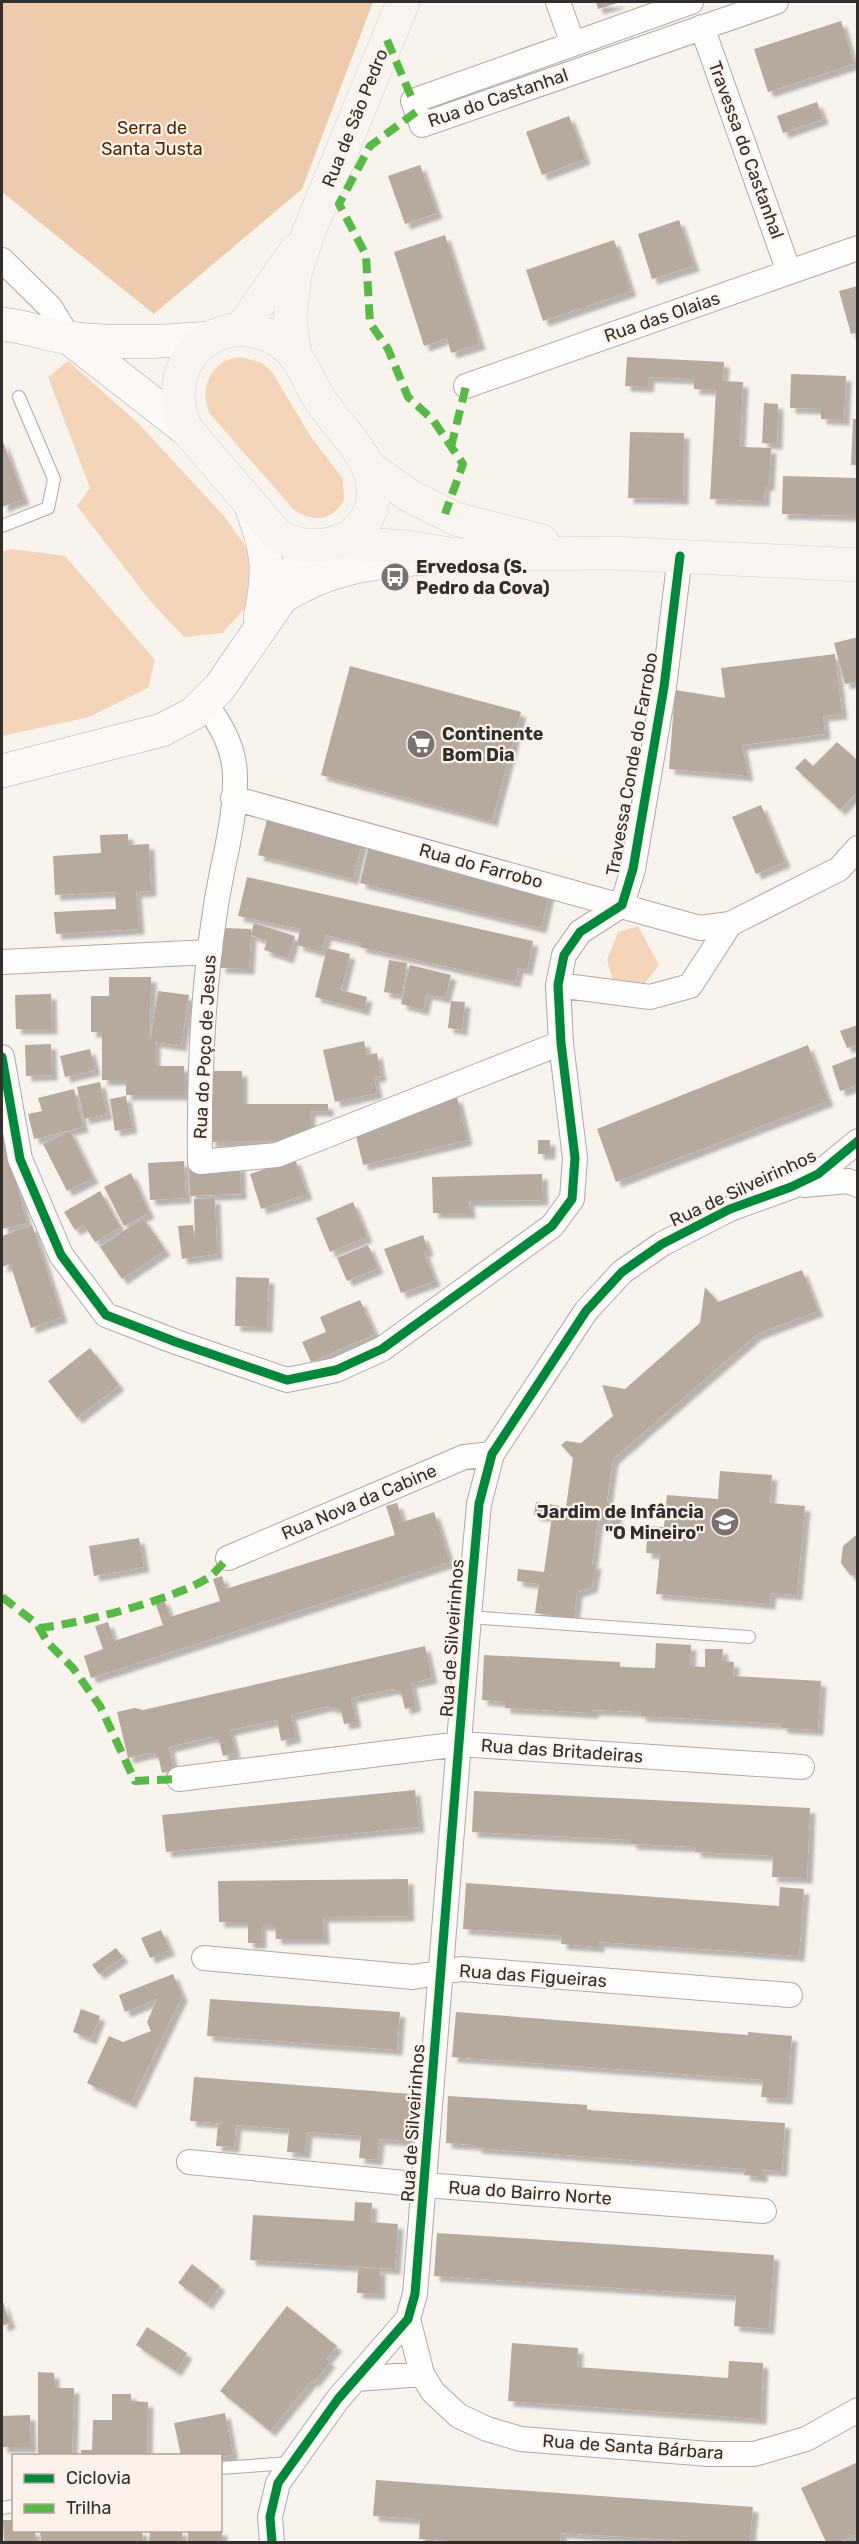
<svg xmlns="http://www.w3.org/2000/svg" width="859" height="2544" font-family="Rubik,sans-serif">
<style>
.green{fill:#f5d5b9}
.forest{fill:#edcbac}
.building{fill:#b6a99d;filter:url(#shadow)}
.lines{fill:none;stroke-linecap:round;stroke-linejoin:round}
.lane-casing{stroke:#afaaa6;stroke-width:14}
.street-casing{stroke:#afaaa6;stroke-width:26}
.secondary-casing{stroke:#afaaa6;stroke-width:34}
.primary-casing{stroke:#d4d1ce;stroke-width:34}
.lane{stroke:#fefdfc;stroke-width:12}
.street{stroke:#fefdfc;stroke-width:24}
.secondary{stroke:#fbf8f6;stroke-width:33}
.primary{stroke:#f8f4f0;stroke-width:33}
.quiet{stroke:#58b947;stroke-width:8;stroke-dasharray:15 8;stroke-linecap:butt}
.cycleway-casing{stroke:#fdf2ea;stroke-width:13}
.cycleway{stroke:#00873e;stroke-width:9}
.labels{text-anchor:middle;stroke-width:4.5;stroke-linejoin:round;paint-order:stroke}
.street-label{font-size:18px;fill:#322e2b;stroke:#fdf2ea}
.park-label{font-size:18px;fill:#4c2700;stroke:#fdf2ea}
.poi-label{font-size:18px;font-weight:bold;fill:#322e2b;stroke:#fdf2ea;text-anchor:start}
</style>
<defs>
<filter id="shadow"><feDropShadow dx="5.5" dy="5.5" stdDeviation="1.5" flood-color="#0004"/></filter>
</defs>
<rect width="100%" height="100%" fill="#f9f3ee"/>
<!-- green -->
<path class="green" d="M241 357 262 363 272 372 311 437 343 479 344 500C332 522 313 522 294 510L210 414C198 389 211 359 241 357Z
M68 361 137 422 224 516 256 561 253 598 223 633 184 637 151 602 77 506 90 488 48 377Z
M11 549 65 556 155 660 148 688 89 717 2 736V552Z
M638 926 659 965 645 983 613 980 607 960 618 932Z"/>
<!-- forest -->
<path class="forest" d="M2 2H373L302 189 154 314 2 192Z"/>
<!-- building -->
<path class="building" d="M596 2H621L598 9Z
M841 21 854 64 768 92 754 49Z
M817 102 823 119 783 133 777 116Z
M569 116 585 159 542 175 526 132Z
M420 165 437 213 405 224 388 176Z
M679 220 694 266 652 279 638 234Z
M445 235 480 344 451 353 447 338 424 346 394 252Z
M614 240 631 291 543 321 526 270Z
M858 286V332L851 334 839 291Z
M627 357 724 362 723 381 743 382 740 447 771 448 769 485H765L764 501 710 499 716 390 694 389V379L649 377 648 387 625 386Z
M791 374 846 376 844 420 821 419V409L790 408Z
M764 403 778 404 777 444 762 443Z
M853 419H858V465H851Z
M630 432 684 433 683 499 628 498Z
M2 439 24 499 2 507Z
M783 476 858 478V516L782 514Z
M858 637V681L845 684 834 643Z
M835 654 842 714 823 716 825 734 742 745 748 776 669 769 675 690 725 698 721 668Z
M350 666 521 712 492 821 321 775Z
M837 742 858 761V791L840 810 795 768 805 758 813 766Z
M761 805 785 862 756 874 732 817Z
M268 815 363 839 353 879 258 855Z
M128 834V845L149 844 151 891 136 892 139 929 56 934 54 912 116 909 115 892 55 895 53 856 101 853 100 835Z
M369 845 550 889 541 928 360 883Z
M247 877 533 941 527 970 518 968 515 982 360 947 361 943 326 935 322 952 297 945 300 929 238 916Z
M254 923 295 936 288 958 264 950 267 941 251 935 249 969 220 968 223 928 251 929V933Z
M327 948 350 954 341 990 367 997 364 1010 315 997Z
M389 960 407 963 402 995 384 992Z
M410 965 451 975 445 998 427 994 423 1010 401 1004Z
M109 977H151L150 1041 158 991 189 995 181 1046 155 1042V1066H184V1095H126V1080H102V1032H91V996H109Z
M51 994 52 1029H16L15 995Z
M451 1001 465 1002 462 1030 448 1028Z
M858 1025V1044L847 1048 840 1031Z
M364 1041 367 1055 377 1053 381 1076 374 1077 377 1093 335 1102 323 1050Z
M51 1044 52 1075 26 1076 25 1045Z
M808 1045 828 1101 616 1182 597 1129Z
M90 1049 95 1070 65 1077 60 1056Z
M858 1056V1085L840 1091 832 1066Z
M210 1071H242V1104H328V1111H310V1141L210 1142Z
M100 1082 107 1114 84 1119 77 1087Z
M74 1089 83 1127 34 1139 28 1114 42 1111 38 1098Z
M126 1096 132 1128 115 1131 110 1099Z
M457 1097 467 1140 363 1165 353 1123Z
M2 1128 27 1223 2 1229Z
M70 1131 93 1178 67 1191 43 1144Z
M538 1140H550V1154H538Z
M295 1159 307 1194 261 1209 250 1174Z
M184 1161 186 1198 150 1200 148 1163Z
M240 1165 241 1194 190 1196 189 1168Z
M131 1173 149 1213 124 1226 104 1187Z
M542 1174 543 1200 469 1201 470 1213H433L432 1177Z
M100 1191 120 1227 95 1242 84 1225 75 1230 64 1212Z
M215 1198 217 1254 182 1259 178 1226 193 1225 195 1243 194 1199Z
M353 1202 367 1237 330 1252 316 1218Z
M143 1218 165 1250 122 1279 100 1247Z
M32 1225 62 1317 31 1328 10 1264 2 1267V1236Z
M423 1235 428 1250 424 1252 435 1281 401 1293 384 1249Z
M368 1245 378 1268 347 1281 337 1258Z
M802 1270 818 1311 757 1334 613 1459 607 1501 617 1513 615 1522 598 1520 592 1564 596 1563 592 1587 577 1592 574 1619 535 1613 539 1584 517 1581 518 1569 544 1572 552 1517 534 1515 536 1502 566 1507 573 1458 561 1445 566 1441 581 1443 613 1416 602 1385 625 1389 700 1323 705 1287 718 1302Z
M236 1277 269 1278 267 1327 235 1326Z
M360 1300 375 1334 311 1362 302 1342 326 1332 320 1317Z
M90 1348 119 1385 77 1418 48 1381Z
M720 1471 772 1475 770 1503 805 1506 797 1595 771 1593 770 1604 656 1594 660 1554 646 1553 648 1526 664 1527 667 1495 718 1499Z
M397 1503 403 1522 434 1512 450 1562 91 1678 84 1656 103 1649 95 1626 108 1622 114 1641 163 1625 155 1602 164 1599 170 1617 220 1601 213 1579 222 1576 226 1589 395 1535 386 1506Z
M855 1536H858V1576L850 1575 841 1563 843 1546Z
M139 1538 144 1567 94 1576 89 1546Z
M656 1643 691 1645 690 1666 705 1667V1649H723L722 1661 734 1662 733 1676 821 1681 818 1730 782 1728V1724L640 1716 641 1712 593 1710V1713L505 1708V1702L482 1700 484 1655 620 1662V1667L655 1668Z
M425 1646 432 1678 411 1683 416 1706 405 1709 401 1692 392 1689 351 1698 356 1722 344 1724 341 1710 327 1706 291 1715 296 1737 281 1741 277 1720 230 1730 235 1753 223 1756 219 1740 210 1737 169 1747 174 1770 162 1773 158 1755 149 1753 128 1758 117 1712 135 1708 143 1710Z
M415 1790 419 1827 166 1852 162 1815Z
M474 1791 810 1808 807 1878 772 1877 773 1856 695 1852 696 1847 631 1844V1840L472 1832Z
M408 1879 409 1916 323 1917 324 1939H276L275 1925H261V1943H248V1922H219L218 1881Z
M466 1883 779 1906 780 1887 804 1889 799 1956 599 1942V1947L561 1944 562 1936 463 1929Z
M161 1930 170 1950 150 1958 141 1938Z
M116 1948 123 1957 99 1974 92 1965Z
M173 1974 182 1996 131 2103 87 2083 109 2036 123 2042 151 2031 147 2022 157 1999 125 2012 119 1995Z
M210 1999 400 2012 397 2050 207 2036Z
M81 2009 100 2016 91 2039 73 2032Z
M456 2012 748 2035V2032L792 2036 787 2099 761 2097 763 2080 452 2057Z
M194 2077 411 2094 407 2141 379 2139 377 2160 359 2158 361 2136 307 2132 305 2153 287 2152 289 2129 236 2125 234 2147 216 2146 218 2124H227L190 2121Z
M448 2096 587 2105V2110L785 2123 782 2171 762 2170V2177L744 2175 745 2169 476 2148V2145L446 2143Z
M355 2202 372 2203 371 2222 398 2224 395 2269 250 2260 253 2215 354 2221Z
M437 2233 774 2255 769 2329 734 2326 736 2296 434 2276Z
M192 2264 220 2286 207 2304 178 2283Z
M358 2269H380V2294L357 2293Z
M2 2299 10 2323 2 2326Z
M287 2306 337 2346 326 2359 330 2362 314 2382 312 2380 270 2431 220 2391Z
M147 2327 187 2353 176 2371 136 2345Z
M512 2343 578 2348 577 2367 728 2378 729 2361 763 2363 761 2419 508 2401Z
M38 2372 54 2373V2388H74L72 2456H38Z
M112 2394H131V2401L148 2402 147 2456H81V2450H92L93 2420H112Z
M225 2413 233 2455 220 2457 181 2456 174 2423Z
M30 2415 31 2447H2V2416Z
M858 2462V2534L839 2542H826L801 2488Z
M376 2480 753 2507 750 2542H703L561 2533 560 2542H465L419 2539 420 2519 373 2516Z
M3 2520H14V2530H35L36 2542H4Z
M40 2530H142L143 2542H41Z
M150 2530H182V2542H149Z
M188 2530H222V2542H188Z"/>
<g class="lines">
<!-- lane casing -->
<g class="lane-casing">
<path id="lane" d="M2 526 48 508 54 479 19 397
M469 1617 749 1637
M220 2468 291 2463
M2 2508 14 2506"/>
</g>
<!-- street casing -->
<g class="street-casing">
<path id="street" d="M558 2 573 44
M691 2 413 101 422 125 776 2
M702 27 789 272
M2 260 50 307 69 338
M466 386 858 248
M205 703C221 725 235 748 235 777 236 823 221 867 215 912 202 995 199 1079 200 1162L277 1155 561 1043
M233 798 700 928 730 924 839 869 858 848
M2 962 210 952
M558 985 650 997 690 986 730 924
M2 1057 20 1159 61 1255 106 1315 176 1342 287 1380 336 1370 382 1349 552 1226 572 1199 575 1158 561 1043 558 985 564 955 580 932 622 905 633 869 664 687 680 556
M804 1185 848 1181 858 1185
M228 1558 464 1457 492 1454
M179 1779 460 1744 802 1767
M204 1958 413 1977 461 1969 790 1995
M189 2162 425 2185 764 2211
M408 2319 422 2374 433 2392 459 2416 487 2429 521 2439 709 2454H754L806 2439 858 2410
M357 2379 422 2374
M272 2542 270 2517 278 2483 338 2399 408 2319 415 2294 469 1617 479 1504 492 1454 586 1311 622 1272 662 1244 730 1209 791 1187 818 1174 858 1141"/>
</g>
<!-- secondary casing -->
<g class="secondary-casing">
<path id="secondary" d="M2 324C24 326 47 335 70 338 117 344 163 342 210 338
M69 338 187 430
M250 503C267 553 271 565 260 618
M282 597C332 566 370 563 428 558
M2 771 162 730 194 713 220 687 282 597 307 547"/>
</g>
<!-- primary casing -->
<g class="primary-casing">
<path id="primary" d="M241 329C254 331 268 333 279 341 285 345 292 351 296 357 306 370 311 387 320 400 335 422 365 451 371 476 386 533 324 563 277 535L187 430C165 384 186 334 241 329Z
M241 329 296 250
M295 356 290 320 295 274 308 234 403 2
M369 467 410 496 456 519 542 541
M338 542 405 547 458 555 612 553 858 565"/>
</g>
<!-- lane -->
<use href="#lane" class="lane"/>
<!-- street -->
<use href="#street" class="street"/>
<!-- secondary -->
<use href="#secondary" class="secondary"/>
<!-- primary -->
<use href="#primary" class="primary"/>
<!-- quiet -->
<path class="quiet" d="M387 40 413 101
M416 112 370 146 339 204 366 255 370 323 388 349 408 397 433 420 463 464 445 514
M451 447 466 386
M2 1597 37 1624 48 1643 73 1668 100 1706 135 1781 179 1779
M39 1628C80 1624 174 1599 208 1578 215 1573 221 1565 228 1558"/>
<!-- cycleway casing -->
<g class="cycleway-casing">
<path id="cycleway" d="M2 1057 20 1159 61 1255 106 1315 176 1342 287 1380 336 1370 382 1349 552 1226 572 1199 575 1158 561 1043 558 985 564 955 580 932 622 905 633 869 664 687 680 556
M272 2542 270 2517 278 2483 338 2399 408 2319 415 2294 469 1617 479 1504 492 1454 586 1311 622 1272 662 1244 730 1209 791 1187 818 1174 858 1141"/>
</g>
<!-- cycleway -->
<use href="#cycleway" class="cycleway"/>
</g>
<!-- icons -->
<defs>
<g id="bus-disc" transform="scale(1.5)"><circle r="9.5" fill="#78736f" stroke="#fdf2ea"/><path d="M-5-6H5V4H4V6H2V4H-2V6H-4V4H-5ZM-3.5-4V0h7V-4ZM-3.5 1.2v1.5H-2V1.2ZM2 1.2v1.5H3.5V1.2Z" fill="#fff"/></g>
<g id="supermarket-disc" transform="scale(1.5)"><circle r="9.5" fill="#78736f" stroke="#fdf2ea"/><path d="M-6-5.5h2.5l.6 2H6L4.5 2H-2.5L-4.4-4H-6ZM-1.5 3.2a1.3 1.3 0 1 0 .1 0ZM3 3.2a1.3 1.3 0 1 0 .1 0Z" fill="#fff"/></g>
<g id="school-disc" transform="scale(1.5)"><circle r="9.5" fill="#78736f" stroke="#fdf2ea"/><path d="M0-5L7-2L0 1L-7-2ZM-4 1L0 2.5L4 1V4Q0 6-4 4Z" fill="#fff"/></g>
</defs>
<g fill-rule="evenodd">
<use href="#bus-disc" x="395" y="577"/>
<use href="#supermarket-disc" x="421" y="744"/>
<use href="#school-disc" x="725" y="1522"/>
</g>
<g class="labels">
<!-- street labels -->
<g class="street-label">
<text transform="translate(498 98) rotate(-19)" y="6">Rua do Castanhal</text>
<text transform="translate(355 118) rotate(-68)" y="6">Rua de São Pedro</text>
<text transform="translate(746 150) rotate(70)" y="6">Travessa do Castanhal</text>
<text transform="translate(662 317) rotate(-19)" y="6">Rua das Olaias</text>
<text transform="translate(632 764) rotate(-80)" y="6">Travessa Conde do Farrobo</text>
<text transform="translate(481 866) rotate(15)" y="6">Rua do Farrobo</text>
<text transform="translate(205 1047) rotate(-87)" y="6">Rua do Poço de Jesus</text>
<text transform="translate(743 1188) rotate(-25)" y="6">Rua de Silveirinhos</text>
<text transform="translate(359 1502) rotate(-23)" y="6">Rua Nova da Cabine</text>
<text transform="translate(452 1638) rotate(-86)" y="6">Rua de Silveirinhos</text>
<text transform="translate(562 1751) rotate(4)" y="6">Rua das Britadeiras</text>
<text transform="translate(533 1976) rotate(4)" y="6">Rua das Figueiras</text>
<text transform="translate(413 2123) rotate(-86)" y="6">Rua de Silveirinhos</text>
<text transform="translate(530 2193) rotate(4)" y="6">Rua do Bairro Norte</text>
<text transform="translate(633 2447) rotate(4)" y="6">Rua de Santa Bárbara</text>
</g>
<!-- park labels -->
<g class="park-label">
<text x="152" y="134">Serra de<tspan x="152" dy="21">Santa Justa</tspan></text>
</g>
<!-- poi labels -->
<g class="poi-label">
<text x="416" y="573">Ervedosa (S.<tspan x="416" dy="21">Pedro da Cova)</tspan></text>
<text x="442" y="740">Continente<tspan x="442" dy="21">Bom Dia</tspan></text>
<text x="704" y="1518" text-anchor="end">Jardim de Infância<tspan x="704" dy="21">"O Mineiro"</tspan></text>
</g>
</g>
<!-- border -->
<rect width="859" height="2544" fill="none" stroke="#322e2b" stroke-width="6"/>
<!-- legend -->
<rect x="12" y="2454" width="210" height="78" fill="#fdf2ea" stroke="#aca49e" stroke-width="1.5"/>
<rect x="24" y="2474" width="30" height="9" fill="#00873e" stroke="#aca49e" stroke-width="1.5"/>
<text x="66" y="2484" font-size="18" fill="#322e2b">Ciclovia</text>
<rect x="24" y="2504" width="30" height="9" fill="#58b947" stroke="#aca49e" stroke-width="1.5"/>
<text x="66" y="2514" font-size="18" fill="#322e2b">Trilha</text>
</svg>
